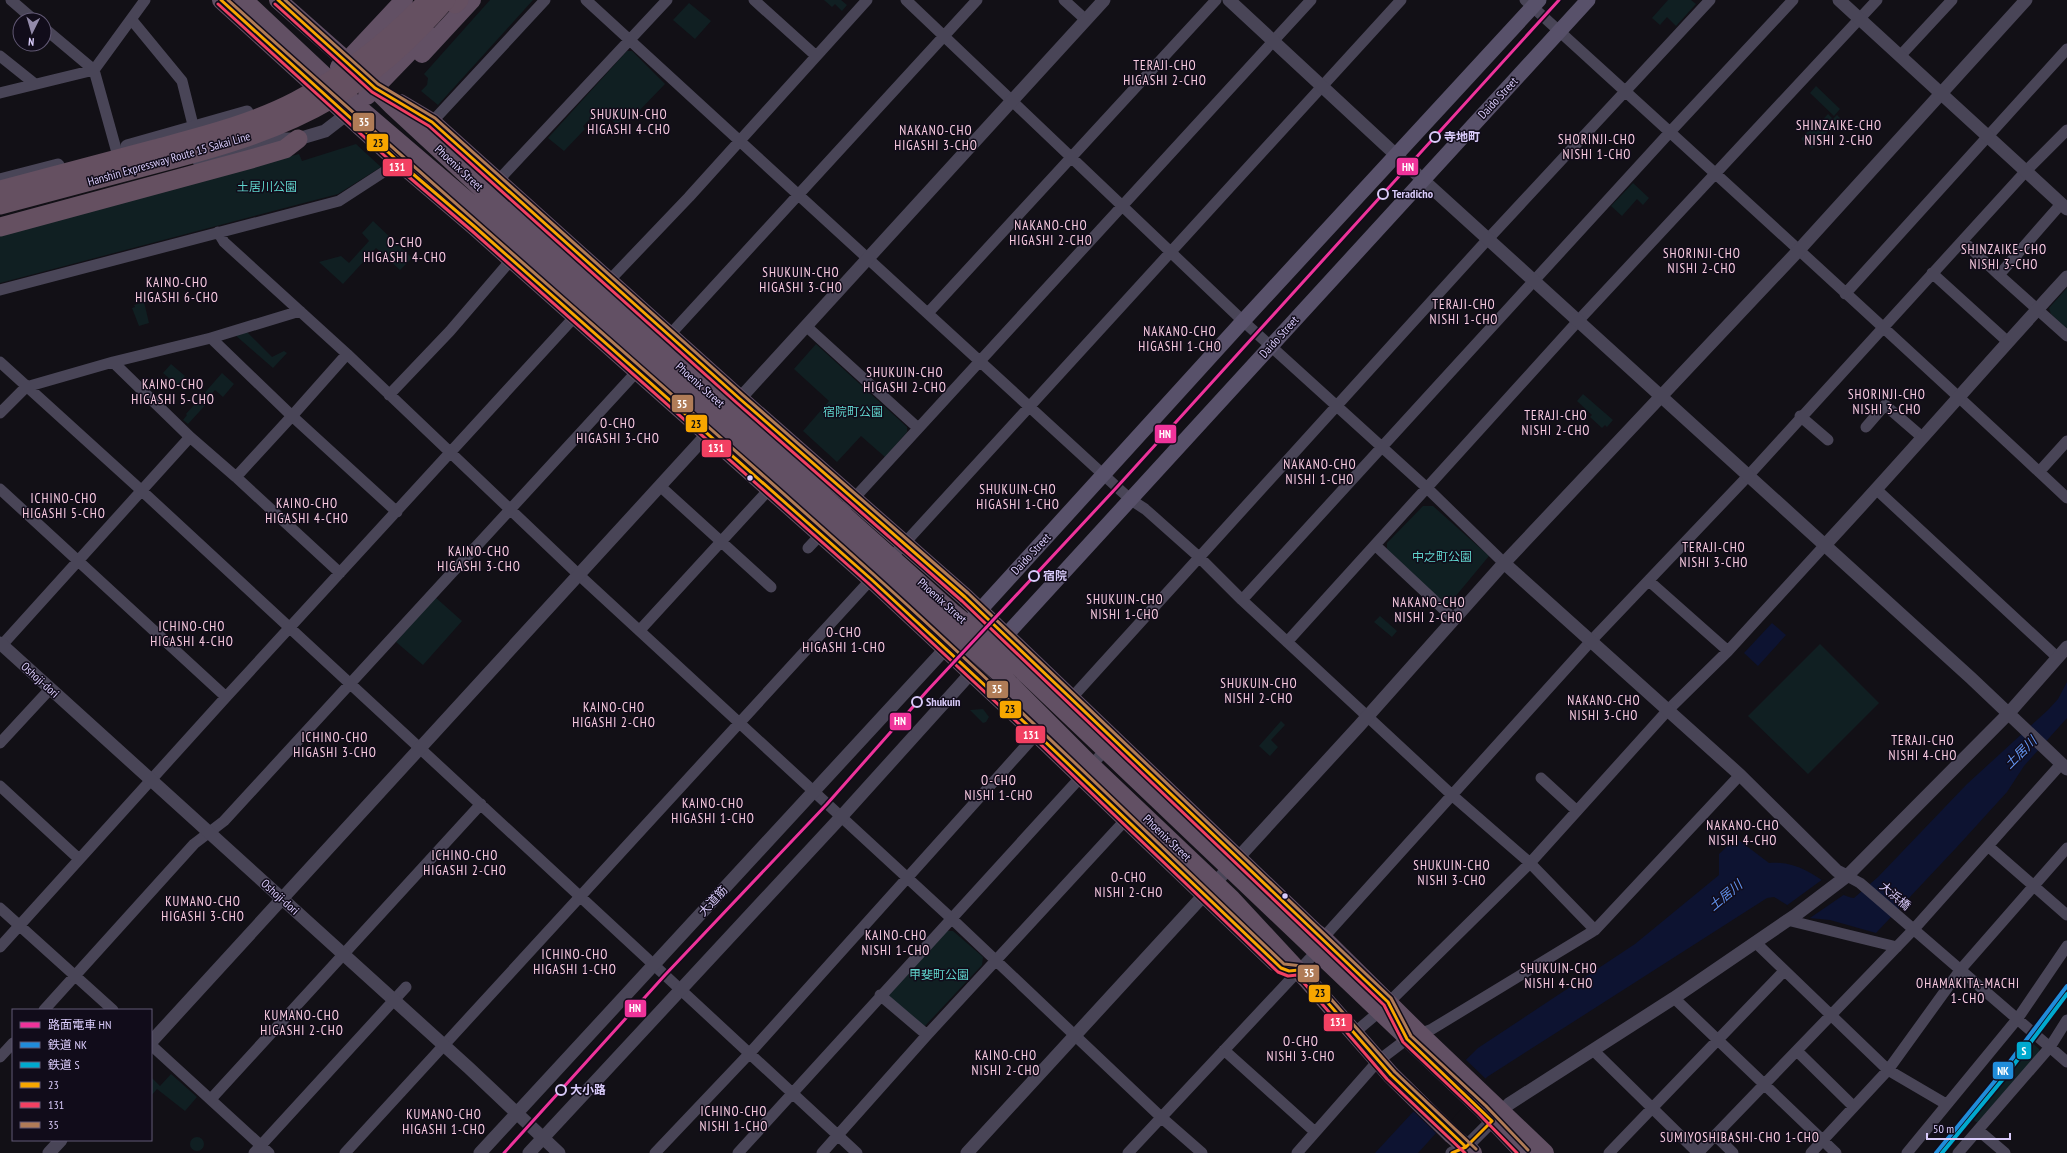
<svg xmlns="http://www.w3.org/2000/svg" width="2067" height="1153" font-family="'PT Sans Narrow','Noto Sans JP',sans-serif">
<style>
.green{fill:#101f22}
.water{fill:#0d1331}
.pier{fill:#121016}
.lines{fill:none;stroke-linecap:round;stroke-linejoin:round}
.minor{stroke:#494557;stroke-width:11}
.tertiary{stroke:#494557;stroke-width:13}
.secondary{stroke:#58516a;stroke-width:15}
.trunk{stroke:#625064;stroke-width:18}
.motorway{stroke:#655061;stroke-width:19}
.motorway-bridge{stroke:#655061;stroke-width:19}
.bus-1-casing{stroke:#110c1a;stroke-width:6}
.bus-2-casing{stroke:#110c1a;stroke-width:6}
.bus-3-casing{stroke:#110c1a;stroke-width:6}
.bus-1{stroke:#f7a600;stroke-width:3}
.bus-2{stroke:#f24062;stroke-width:3}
.bus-3{stroke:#b07c57;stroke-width:3}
.rail-1-casing{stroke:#110c1a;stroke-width:7}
.rail-2-casing{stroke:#110c1a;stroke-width:7}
.rail-1{stroke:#208cda;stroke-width:4}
.rail-2{stroke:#00a9ce;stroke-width:4}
.tram-1-casing{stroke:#110c1a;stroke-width:6}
.tram-1{stroke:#ef339a;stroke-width:3}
.stop-dot{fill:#110c1a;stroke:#d9cbfa;stroke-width:2}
.bus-dot{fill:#d9cbfa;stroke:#110c1a;stroke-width:1.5}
.labels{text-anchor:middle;stroke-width:3;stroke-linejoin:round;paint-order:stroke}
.street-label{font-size:12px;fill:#d9cbfa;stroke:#110c1a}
.stop-label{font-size:12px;font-weight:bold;fill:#d9cbfa;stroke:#110c1a;text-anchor:start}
.park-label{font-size:12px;fill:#5fd2cb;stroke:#110c1a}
.neighbourhood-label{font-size:13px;letter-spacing:1px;fill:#facce1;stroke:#110c1a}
.water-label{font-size:13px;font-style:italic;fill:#6294f1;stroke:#110c1a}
.line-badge{stroke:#110c1a;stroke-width:1.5}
.badge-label{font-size:11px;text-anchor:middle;font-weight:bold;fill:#fff}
.pale-badge-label{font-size:11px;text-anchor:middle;font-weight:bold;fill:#111}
</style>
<rect width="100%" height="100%" fill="#121016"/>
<!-- green -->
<path class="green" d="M490 0H533L438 105 421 91 427 85 428 78 424 74Z
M824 0H841L847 5 842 11 835 4 832 7Z
M1668 0H1691L1696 4 1676 26 1667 17 1660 25 1652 18Z
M689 3 711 21 695 39 673 20Z
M627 51H632L665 84 637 113 632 109 617 125 600 109 583 126 585 129 564 151 548 138Z
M1816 86 1840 109 1834 116 1810 93Z
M1828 114 1833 119 1837 115 1840 118 1812 149 1801 139 1813 125 1816 127Z
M356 144 381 167 338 194 0 283V235L299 154 302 161Z
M1633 183 1649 198 1643 205 1637 199 1622 216 1611 206Z
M373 221 412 258 400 270 376 248 343 284 319 262 341 256 349 263 369 241 362 233Z
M2067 288V329L2051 314 2049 308Z
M144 302 149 323 139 326 132 308 135 307 134 305Z
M246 331 272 357 284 351 287 353 273 368 234 334Z
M816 344 907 427V432L885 457 861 436 837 462 803 431 829 401 794 369Z
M171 364 185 376 177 385 163 373Z
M222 373 234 384 223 397 215 390 208 398 210 400 188 424 183 420 187 415 186 414Z
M1583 394 1613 420 1607 427 1605 425 1602 428 1590 417 1592 415 1577 401Z
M1423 506H1433L1489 556 1450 603 1445 604 1387 549V543Z
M435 597 462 621 423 665 396 642Z
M1380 616 1397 631 1392 637 1374 622Z
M1820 644 1879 703 1808 774 1748 716Z
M983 709 989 717 986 722 983 723 970 710Z
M1281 721 1285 725 1271 740 1278 747 1270 756 1259 746Z
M947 931H953L983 957 982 965 924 1027 889 997 888 993Z
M2027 1038 2039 1049 2040 1053 1981 1122H1976L1966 1113Z
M171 1074 197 1097 185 1111 157 1089 151 1096V1077L160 1086Z
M190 1144a7 7 0 1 1 14 0a7 7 0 1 1-14 0Z"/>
<!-- water -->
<path class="water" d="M1772 623 1786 635 1758 666 1744 653Z
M2067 682V718L2024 766 2007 792 1956 848 1876 933 1830 920 1809 918 1774 897 1767 898 1487 1077 1418 1153H1375L1412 1113 1478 1048 1635 944 1719 875V854L1736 838 1769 863C1795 861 1811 873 1832 887 1839 892 1845 897 1854 898L1878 877 1967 784 2048 710 2058 699Z"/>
<!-- pier -->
<path class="pier" d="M1823 879 1845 894 1807 920 1786 906Z
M1464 1058 1487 1080 1438 1135 1412 1110Z"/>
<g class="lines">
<!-- minor -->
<path class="minor" d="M11 0 34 20
M586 0 1131 500 1145 509 1199 557 1242 600 1453 796 1530 863 1595 930
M754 0 815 55
M906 0 1243 321 1427 488 1504 563
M1064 0 1086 20
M1525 0C1706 165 1888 330 2067 498
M131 19 182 81 194 129
M44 28 94 70 116 149
M0 56 35 84
M1900 56 1952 0
M0 93 94 70 145 0
M432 122 545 0
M494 185 667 0
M2061 204 1999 275 2067 336
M218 232 224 242 347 354 579 575 952 919 1162 1118 1202 1153
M1963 241 1999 275
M1932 273 2008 342
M605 285 689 197 867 0
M0 290 339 201 399 162
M1845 294 2067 49
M928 313 1216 0
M806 326 918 428
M666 339 977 0
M347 354 292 416 397 512
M0 362 142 491 857 1153
M389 395 450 331 511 260
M0 413 26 387 113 362 211 338
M1800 416 1828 440
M1866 427 1885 405 1922 437
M190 437 236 477 292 416 211 338 300 311
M2039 472 2067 441
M236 477 340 573
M661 487 771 587
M0 489 226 697
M1877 490 2058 658
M837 517 1311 0
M1375 545 1454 619
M808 548 824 531
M892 557 1401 0
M1649 581 1728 651
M1242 600 1670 132 1793 0
M640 630 773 485
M1287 642 1578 321 1877 0
M2 645 190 437 113 362
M1068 702 1488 239 1710 0
M0 743 50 689
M1541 778 1577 811
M0 786 79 859
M1988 846 2067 915
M1847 876 1860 883 2067 1062
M0 908 113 1010
M1787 920 1897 947
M1755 942 1888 1070 1946 1104
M0 947 226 697 579 312
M880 995 927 1035
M1674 998 1836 1153
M44 1010 194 844 224 821 641 367
M1354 1033 1379 1012 1530 863 1668 710 1728 651 1825 545
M151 1045 269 1153
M1224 1050 1315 1132
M1593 1050 1698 1153
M1797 1051 1853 1106
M0 1057 13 1043
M211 1099 481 804
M1978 1130 2005 1153
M1716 1136 1733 1153
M254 1153 406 987
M345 1153 875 575
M655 1153 749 1054 1041 729
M738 1153 1109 746
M822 1153 927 1035 1130 815
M1128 1153 1316 952 1323 938 1591 641 1748 476 2026 171 2067 130
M1297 1153 1378 1061 1407 1039 1432 1029 1595 930 1740 775
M1609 1153 1784 971
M1698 1153 1914 929 2061 764
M1811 1153 1888 1070 1961 969 2067 848
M1907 1153 2018 1018 2067 946
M1958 1153 2050 1047 2067 1020"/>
<!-- tertiary -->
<path class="tertiary" d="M1229 0 1423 180 1971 678 2067 769
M1839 0 2067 209
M127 146 247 112
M199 161 280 139H298L325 131 347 114
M0 180 58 165
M734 405 1104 0
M1825 545C1907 457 1985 366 2067 277
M1504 563 1740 775 1837 871 1847 876
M0 643 469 1068 559 1153
M151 1042 713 428
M49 1153 61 1140
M480 1153 945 649
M529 1153 841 817 971 673
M967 1153 1359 726 1504 563 1798 251 2026 0
M1452 1153 1466 1147 1509 1104 1674 998 1797 914 1847 876 2008 714 2067 647"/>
<!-- secondary -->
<path class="secondary" d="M971 620 1243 321 1539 0
M998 644 1588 0"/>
<!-- trunk -->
<path class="trunk" d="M221 0 399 162 475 227 871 579 1037 734 1275 962
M244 0 357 106 522 247 998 672 1091 765 1232 899 1309 982 1391 1075 1452 1135 1473 1153
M278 0 347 61 392 106 487 194 952 612 1010 659 1483 1110 1524 1153
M422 54 472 0
M339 67 347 61 404 0
M367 96 427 34
M400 103 432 122 740 399 965 597 1315 932 1323 938 1420 1034 1545 1153"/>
<!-- motorway -->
<path class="motorway" d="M455 4 459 0
M0 227 251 159 285 149 298 139"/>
<!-- motorway-bridge -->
<path class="motorway-bridge" d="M0 190C52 176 104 162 155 149 203 136 252 124 296 101 345 75 389 41 428 0
M0 205C48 192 95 180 143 167 209 150 274 133 333 98 377 72 413 38 446 0"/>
<!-- bus-1 casing -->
<g class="bus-1-casing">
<path id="bus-1" d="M221 0 399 162 475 227 871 579 1037 734 1281 968 1289 971 1299 970 1391 1075 1466 1147
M278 0 375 88 432 122 740 399 965 597 1388 1002 1407 1039 1492 1121 1466 1147 1452 1153"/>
</g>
<!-- bus-2 casing -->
<g class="bus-2-casing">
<path id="bus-2" d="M218 4 396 166 472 231 868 583 1034 738 1278 972 1288 976 1297 975 1387 1079 1465 1153
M275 4 372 92 429 126 737 403 962 601 1384 1005 1403 1042 1479 1114 1517 1153"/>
</g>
<!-- bus-3 casing -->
<g class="bus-3-casing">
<path id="bus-3" d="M228 0C441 193 659 381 872 573 1012 700 1147 833 1284 964L1302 966 1395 1072 1476 1149
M285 0 378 84 435 118 743 395 968 593 1391 998 1411 1036 1486 1106 1528 1150"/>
</g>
<!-- bus-1 -->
<use href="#bus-1" class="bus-1"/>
<!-- bus-2 -->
<use href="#bus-2" class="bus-2"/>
<!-- bus-3 -->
<use href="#bus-3" class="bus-3"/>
<!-- rail-1 casing -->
<g class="rail-1-casing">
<path id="rail-1" d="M1936 1153 1999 1076 2067 986"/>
</g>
<!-- rail-2 casing -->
<g class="rail-2-casing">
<path id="rail-2" d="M1942 1153 2003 1079 2067 994"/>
</g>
<!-- rail-1 -->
<use href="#rail-1" class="rail-1"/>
<!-- rail-2 -->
<use href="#rail-2" class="rail-2"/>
<!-- tram-1 casing -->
<g class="tram-1-casing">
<path id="tram-1" d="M504 1153 665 975 827 804 927 691 1117 487 1559 0"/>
</g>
<!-- tram-1 -->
<use href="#tram-1" class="tram-1"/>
</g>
<!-- markers -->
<g class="stop-dot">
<circle cx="1435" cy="137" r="5"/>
<circle cx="1383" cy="194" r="5"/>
<circle cx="1034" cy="576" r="5"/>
<circle cx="917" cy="702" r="5"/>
<circle cx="561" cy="1090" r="5"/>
</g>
<g class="bus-dot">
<circle cx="750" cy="478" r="3.5"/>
<circle cx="1285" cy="896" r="3.5"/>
</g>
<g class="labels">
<!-- street labels -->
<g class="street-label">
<text transform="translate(1498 98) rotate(-47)" y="4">Daido Street</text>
<text transform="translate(169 159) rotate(-16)" y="4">Hanshin Expressway Route 15 Sakai Line</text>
<text transform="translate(459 168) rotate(43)" y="4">Phoenix Street</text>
<text transform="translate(1279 337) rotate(-48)" y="4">Daido Street</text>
<text transform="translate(700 385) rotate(42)" y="4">Phoenix Street</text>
<text transform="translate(1031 554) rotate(-47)" y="4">Daido Street</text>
<text transform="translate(942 601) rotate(42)" y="4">Phoenix Street</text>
<text transform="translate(40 680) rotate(42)" y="4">Oshoji-dori</text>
<text transform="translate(1167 838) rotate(44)" y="4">Phoenix Street</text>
<text transform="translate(1895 896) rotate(40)" y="4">大浜橋</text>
<text transform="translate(280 897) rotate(42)" y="4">Oshoji-dori</text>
<text transform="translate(713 901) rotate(-47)" y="4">大道筋</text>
</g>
<!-- stop labels -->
<g class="stop-label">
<text x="1444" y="141">寺地町</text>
<text x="1392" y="198">Teradicho</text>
<text x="1043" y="580">宿院</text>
<text x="926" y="706">Shukuin</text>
<text x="570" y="1094">大小路</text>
</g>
<!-- park labels -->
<g class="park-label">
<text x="267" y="191">土居川公園</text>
<text x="853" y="416">宿院町公園</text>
<text x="1442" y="561">中之町公園</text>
<text x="939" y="979">甲斐町公園</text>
</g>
<!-- neighbourhood labels -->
<g class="neighbourhood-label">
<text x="1165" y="70">TERAJI-CHO<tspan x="1165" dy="15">HIGASHI 2-CHO</tspan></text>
<text x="629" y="119">SHUKUIN-CHO<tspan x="629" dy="15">HIGASHI 4-CHO</tspan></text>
<text x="1839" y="130">SHINZAIKE-CHO<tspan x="1839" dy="15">NISHI 2-CHO</tspan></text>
<text x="936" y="135">NAKANO-CHO<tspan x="936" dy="15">HIGASHI 3-CHO</tspan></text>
<text x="1597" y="144">SHORINJI-CHO<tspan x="1597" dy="15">NISHI 1-CHO</tspan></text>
<text x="1051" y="230">NAKANO-CHO<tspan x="1051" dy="15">HIGASHI 2-CHO</tspan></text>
<text x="405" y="247">O-CHO<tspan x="405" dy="15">HIGASHI 4-CHO</tspan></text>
<text x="2004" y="254">SHINZAIKE-CHO<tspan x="2004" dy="15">NISHI 3-CHO</tspan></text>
<text x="1702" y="258">SHORINJI-CHO<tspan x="1702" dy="15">NISHI 2-CHO</tspan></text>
<text x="801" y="277">SHUKUIN-CHO<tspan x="801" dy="15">HIGASHI 3-CHO</tspan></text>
<text x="177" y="287">KAINO-CHO<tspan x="177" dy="15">HIGASHI 6-CHO</tspan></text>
<text x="1464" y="309">TERAJI-CHO<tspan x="1464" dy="15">NISHI 1-CHO</tspan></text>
<text x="1180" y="336">NAKANO-CHO<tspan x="1180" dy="15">HIGASHI 1-CHO</tspan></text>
<text x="905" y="377">SHUKUIN-CHO<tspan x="905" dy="15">HIGASHI 2-CHO</tspan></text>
<text x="173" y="389">KAINO-CHO<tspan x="173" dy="15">HIGASHI 5-CHO</tspan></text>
<text x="1887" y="399">SHORINJI-CHO<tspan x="1887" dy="15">NISHI 3-CHO</tspan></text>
<text x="1556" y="420">TERAJI-CHO<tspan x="1556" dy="15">NISHI 2-CHO</tspan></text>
<text x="618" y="428">O-CHO<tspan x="618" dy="15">HIGASHI 3-CHO</tspan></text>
<text x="1320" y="469">NAKANO-CHO<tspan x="1320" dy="15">NISHI 1-CHO</tspan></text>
<text x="1018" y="494">SHUKUIN-CHO<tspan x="1018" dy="15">HIGASHI 1-CHO</tspan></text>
<text x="64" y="503">ICHINO-CHO<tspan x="64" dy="15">HIGASHI 5-CHO</tspan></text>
<text x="307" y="508">KAINO-CHO<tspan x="307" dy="15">HIGASHI 4-CHO</tspan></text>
<text x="1714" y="552">TERAJI-CHO<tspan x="1714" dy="15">NISHI 3-CHO</tspan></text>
<text x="479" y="556">KAINO-CHO<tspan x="479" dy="15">HIGASHI 3-CHO</tspan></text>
<text x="1125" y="604">SHUKUIN-CHO<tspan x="1125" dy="15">NISHI 1-CHO</tspan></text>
<text x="1429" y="607">NAKANO-CHO<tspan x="1429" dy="15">NISHI 2-CHO</tspan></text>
<text x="192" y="631">ICHINO-CHO<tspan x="192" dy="15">HIGASHI 4-CHO</tspan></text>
<text x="844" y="637">O-CHO<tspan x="844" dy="15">HIGASHI 1-CHO</tspan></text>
<text x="1259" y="688">SHUKUIN-CHO<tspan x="1259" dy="15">NISHI 2-CHO</tspan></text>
<text x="1604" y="705">NAKANO-CHO<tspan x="1604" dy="15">NISHI 3-CHO</tspan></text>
<text x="614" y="712">KAINO-CHO<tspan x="614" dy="15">HIGASHI 2-CHO</tspan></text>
<text x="335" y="742">ICHINO-CHO<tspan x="335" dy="15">HIGASHI 3-CHO</tspan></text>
<text x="1923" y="745">TERAJI-CHO<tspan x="1923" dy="15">NISHI 4-CHO</tspan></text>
<text x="999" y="785">O-CHO<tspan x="999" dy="15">NISHI 1-CHO</tspan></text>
<text x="713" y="808">KAINO-CHO<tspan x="713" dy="15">HIGASHI 1-CHO</tspan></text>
<text x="1743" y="830">NAKANO-CHO<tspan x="1743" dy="15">NISHI 4-CHO</tspan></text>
<text x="465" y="860">ICHINO-CHO<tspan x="465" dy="15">HIGASHI 2-CHO</tspan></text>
<text x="1452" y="870">SHUKUIN-CHO<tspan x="1452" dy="15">NISHI 3-CHO</tspan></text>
<text x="1129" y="882">O-CHO<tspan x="1129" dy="15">NISHI 2-CHO</tspan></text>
<text x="203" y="906">KUMANO-CHO<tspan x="203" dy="15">HIGASHI 3-CHO</tspan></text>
<text x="896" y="940">KAINO-CHO<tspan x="896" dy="15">NISHI 1-CHO</tspan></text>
<text x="575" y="959">ICHINO-CHO<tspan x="575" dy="15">HIGASHI 1-CHO</tspan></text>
<text x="1559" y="973">SHUKUIN-CHO<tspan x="1559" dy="15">NISHI 4-CHO</tspan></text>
<text x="1968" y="988">OHAMAKITA-MACHI<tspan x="1968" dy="15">1-CHO</tspan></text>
<text x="302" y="1020">KUMANO-CHO<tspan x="302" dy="15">HIGASHI 2-CHO</tspan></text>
<text x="1301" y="1046">O-CHO<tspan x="1301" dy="15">NISHI 3-CHO</tspan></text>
<text x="1006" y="1060">KAINO-CHO<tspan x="1006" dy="15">NISHI 2-CHO</tspan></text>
<text x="734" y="1116">ICHINO-CHO<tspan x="734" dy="15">NISHI 1-CHO</tspan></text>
<text x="444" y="1119">KUMANO-CHO<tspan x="444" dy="15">HIGASHI 1-CHO</tspan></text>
<text x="1740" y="1142">SUMIYOSHIBASHI-CHO 1-CHO</text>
</g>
<!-- water labels -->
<g class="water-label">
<text transform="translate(2020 752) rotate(-45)" y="5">土居川</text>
<text transform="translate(1725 895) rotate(-40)" y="5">土居川</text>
</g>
</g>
<g class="line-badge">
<rect x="352" y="112" width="23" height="20" rx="4" fill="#b07c57"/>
<rect x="366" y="133" width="23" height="19" rx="4" fill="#f7a600"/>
<rect x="1396" y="157" width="23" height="19" rx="4" fill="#ef339a"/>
<rect x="382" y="158" width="31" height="19" rx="4" fill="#f24062"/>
<rect x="671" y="394" width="23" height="19" rx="4" fill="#b07c57"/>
<rect x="685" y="414" width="23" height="19" rx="4" fill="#f7a600"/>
<rect x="1154" y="424" width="23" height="20" rx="4" fill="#ef339a"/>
<rect x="701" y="439" width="31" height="19" rx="4" fill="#f24062"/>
<rect x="986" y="680" width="23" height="19" rx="4" fill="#b07c57"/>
<rect x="999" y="700" width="23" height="19" rx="4" fill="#f7a600"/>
<rect x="889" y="712" width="23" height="19" rx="4" fill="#ef339a"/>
<rect x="1015" y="725" width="31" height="19" rx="4" fill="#f24062"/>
<rect x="1297" y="964" width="23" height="19" rx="4" fill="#b07c57"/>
<rect x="1308" y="984" width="23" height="19" rx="4" fill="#f7a600"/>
<rect x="624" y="999" width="23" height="19" rx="4" fill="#ef339a"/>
<rect x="1323" y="1013" width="30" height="19" rx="4" fill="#f24062"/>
<rect x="2016" y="1041" width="16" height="19" rx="4" fill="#00a9ce"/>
<rect x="1992" y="1061" width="22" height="19" rx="4" fill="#208cda"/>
</g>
<g class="badge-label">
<text x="364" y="126">35</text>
<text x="1408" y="171">HN</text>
<text x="397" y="171">131</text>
<text x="682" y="408">35</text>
<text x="1165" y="438">HN</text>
<text x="716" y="452">131</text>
<text x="997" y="693">35</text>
<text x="900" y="725">HN</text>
<text x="1031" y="739">131</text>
<text x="1309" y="977">35</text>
<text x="635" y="1012">HN</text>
<text x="1338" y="1026">131</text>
<text x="2024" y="1055">S</text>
<text x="2003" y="1075">NK</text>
</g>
<g class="pale-badge-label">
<text x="378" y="147">23</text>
<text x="696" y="428">23</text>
<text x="1010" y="713">23</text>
<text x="1320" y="997">23</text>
</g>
<!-- legend -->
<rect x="12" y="1009" width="140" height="132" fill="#110c1a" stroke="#615874"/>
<rect x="20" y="1022" width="20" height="6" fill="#ef339a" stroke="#615874"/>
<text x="48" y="1029" font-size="12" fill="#d9cbfa">路面電車 HN</text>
<rect x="20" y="1042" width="20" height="6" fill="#208cda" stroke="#615874"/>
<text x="48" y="1049" font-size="12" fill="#d9cbfa">鉄道 NK</text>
<rect x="20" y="1062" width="20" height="6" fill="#00a9ce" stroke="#615874"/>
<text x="48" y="1069" font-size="12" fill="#d9cbfa">鉄道 S</text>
<rect x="20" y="1082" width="20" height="6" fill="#f7a600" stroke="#615874"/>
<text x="48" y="1089" font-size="12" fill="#d9cbfa">23</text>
<rect x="20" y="1102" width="20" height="6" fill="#f24062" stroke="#615874"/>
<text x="48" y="1109" font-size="12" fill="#d9cbfa">131</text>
<rect x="20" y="1122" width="20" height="6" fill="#b07c57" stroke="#615874"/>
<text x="48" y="1129" font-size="12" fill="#d9cbfa">35</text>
<!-- north arrow -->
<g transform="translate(32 32) rotate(185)"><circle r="19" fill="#110c1a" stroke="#615874"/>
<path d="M0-3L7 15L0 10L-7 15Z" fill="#938aaa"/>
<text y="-6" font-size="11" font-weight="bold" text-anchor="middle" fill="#d9cbfa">N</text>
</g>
<!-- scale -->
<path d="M1927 1133v6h83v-6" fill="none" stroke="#d9cbfa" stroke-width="2"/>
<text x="1933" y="1133" font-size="12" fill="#d9cbfa" stroke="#110c1a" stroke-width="3" paint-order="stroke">50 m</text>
</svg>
